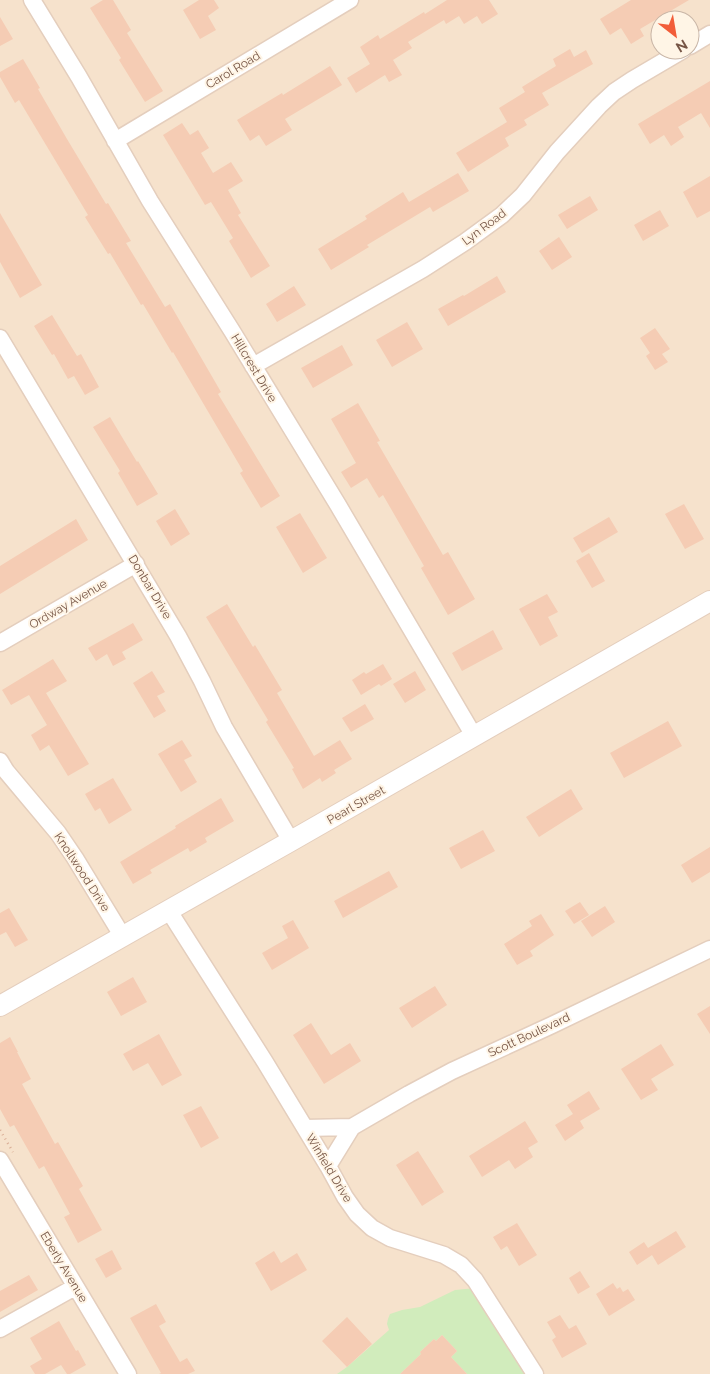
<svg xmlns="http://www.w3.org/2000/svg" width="710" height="1374" font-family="Raleway,sans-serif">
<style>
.residential{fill:#f6e2cc;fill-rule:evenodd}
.green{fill:#d1ecbc}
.building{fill:#f5ccb4}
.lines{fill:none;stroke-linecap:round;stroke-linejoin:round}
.minor-casing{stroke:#e4cebd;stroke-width:19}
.tertiary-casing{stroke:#e4cebd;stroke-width:22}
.path{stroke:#daaf97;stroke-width:2.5;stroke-dasharray:1 4;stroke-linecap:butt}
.minor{stroke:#fff;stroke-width:16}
.tertiary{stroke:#fff;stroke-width:20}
.labels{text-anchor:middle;stroke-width:4;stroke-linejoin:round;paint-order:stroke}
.street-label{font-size:12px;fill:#765545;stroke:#fff5e6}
</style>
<rect width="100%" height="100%" fill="#fef1de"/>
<!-- residential -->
<path class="residential" d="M0 0H710V1374H0ZM660 20H690V50H660Z"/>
<!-- green -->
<path class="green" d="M476 1288 529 1374H467L451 1357 457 1351 442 1335 436 1341 434 1339 420 1352 421 1354 400 1374H337L347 1367 389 1330 387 1324 388 1319 390 1314 402 1310 420 1307 455 1290Z"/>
<!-- building -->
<path class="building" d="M103 0H113L131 30 127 33 163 91 145 102 119 60 121 58 90 8Z
M199 0H214L219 8 208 16 216 30 200 39 183 10Z
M447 0H489L498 14 482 24 477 16 464 24 459 16 446 24 444 20 408 42 412 48 393 60 402 75 389 82 385 75 356 93 347 78 370 64 360 47 378 35 380 39 424 12 425 14Z
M631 0H689L640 29 644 36 631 44 621 28 610 35 600 19Z
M0 17 13 39 0 46Z
M570 49 574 57 586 50 593 64 542 93 549 105 524 120 527 125 505 138 509 146 468 172 456 153 507 122 499 108 525 92 522 87 556 66 553 59Z
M23 59 40 88 38 89 67 139 106 204 108 203 131 241 126 243 165 307 170 304 221 392 218 394 280 496 261 508 240 473 243 471 173 352 172 353 143 304 141 305 110 253 108 254 85 217 88 215 19 100 15 103 0 77V72Z
M330 66 342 85 285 119 292 130 266 146 259 135 250 141 237 120 282 93 283 95Z
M710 81V128L701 113 678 127 684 137 671 146 664 135 650 144 638 124Z
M182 123 190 135 198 130 209 148 201 153 213 173 231 162 243 181 228 190 241 213 238 215 270 266 251 278 229 241 233 238 211 202 205 205 163 135Z
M458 173 469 191 433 212 430 207 367 245 369 247 331 270 318 249 367 219 365 216 403 192 409 202Z
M710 176V211L697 218 683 192Z
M590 196 598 210 567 229 558 215Z
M660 210 669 226 643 241 634 225Z
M0 213 42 285 20 298 0 262Z
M559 237 572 257 552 270 539 251Z
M497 276 506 292 448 326 438 309 463 295 464 296Z
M294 286 306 305 277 322 266 304Z
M52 315 77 356 81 354 99 387 85 395 74 376 68 379 54 354 52 355 34 326Z
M407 322 423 349 392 367 376 340Z
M655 328 670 349 662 354 668 362 655 370 646 356 650 353 640 338Z
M342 345 353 365 313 388 301 368Z
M358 403 380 441 377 442 443 555 448 552 475 599 448 615 421 568 424 566 383 495 379 498 367 478 351 488 341 472 356 463 331 419Z
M110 417 137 462 138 461 158 494 137 506 118 473 120 471 93 427Z
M684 504 704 539 685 549 665 514Z
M175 509 190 534 171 546 156 521Z
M300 513 327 558 303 573 276 527Z
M609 517 618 532 582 553 573 538Z
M76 519 88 540 0 594V566Z
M589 553 605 581 592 588 576 561Z
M547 594 558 612 548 617 558 636 540 646 519 609Z
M227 604 253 647 255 645 282 690 277 693 314 756 340 740 352 759 334 770 336 773 322 782 320 778 303 789 292 769 294 768 266 722 268 720 206 617Z
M133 623 143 640 122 652 126 659 113 666 107 654 96 661 88 648Z
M493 630 503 649 462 671 452 653Z
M53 659 67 681 46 693 89 764 68 776 49 745 40 751 31 735 47 725 29 695 11 705 2 690Z
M383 664 392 679 381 686 379 684 361 695 352 680 364 672 366 674Z
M152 671 165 692 157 696 166 711 154 718 133 683Z
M415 671 426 690 405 703 393 684Z
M365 704 374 719 351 732 342 718Z
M668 721 682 746 624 778 610 753Z
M182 740 192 756 184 760 197 782 181 792 158 754Z
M113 778 132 810 109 824 100 808 95 811 85 794Z
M571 789 583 809 539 837 526 817Z
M221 798 234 821 205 838 207 842 190 852 188 848 150 870 152 873 133 884 120 862 176 828 175 826Z
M483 830 495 851 461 869 449 848Z
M710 847V872L692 883 681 865Z
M389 871 398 887 343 918 334 901Z
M580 902 589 915 574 924 565 911Z
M605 906 615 922 592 937 581 921Z
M9 908 28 940 15 947 6 932 0 935V913Z
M541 914 554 935 530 951 533 956 517 965 504 944 532 926 529 921Z
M293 920 309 948 272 970 262 953 288 938 282 926Z
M133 977 147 1002 121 1016 107 992Z
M435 986 447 1005 412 1028 399 1008Z
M710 1006V1034L697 1014Z
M311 1023 331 1055 350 1043 361 1061 324 1084 293 1035Z
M159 1034 182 1075 162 1086 148 1063 133 1071 123 1054Z
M10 1037 18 1052H17L31 1079 22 1084 55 1144 58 1142 83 1186 79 1189 102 1230 78 1243 64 1217 70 1214 44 1166 39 1169 14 1125 10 1127 0 1109V1043Z
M661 1044 674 1065 651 1079 658 1090 641 1100 621 1069Z
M589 1091 600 1109 580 1121 584 1128 565 1141 555 1125 573 1114 567 1105Z
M201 1106 219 1138 201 1148 183 1115Z
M525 1121 538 1142 528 1148 533 1157 515 1169 509 1160 482 1177 469 1156Z
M418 1151 444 1192 422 1206 396 1165Z
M517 1223 537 1255 519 1266 507 1246 501 1250 493 1237Z
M676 1231 686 1247 658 1265 652 1255 637 1265 629 1252 644 1242 648 1248Z
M112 1250 122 1269 106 1278 95 1259Z
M274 1251 281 1263 297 1253 307 1270 271 1291 255 1263Z
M580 1271 590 1287 578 1294 569 1278Z
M29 1275 38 1290 0 1312V1291Z
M613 1283 617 1289 620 1287 623 1292 628 1289 635 1300 609 1316 596 1294Z
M156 1304 166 1322 159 1326 180 1362 187 1358 195 1371 188 1374H159L161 1373 130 1318Z
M560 1315 569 1329 576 1325 587 1344 562 1358 552 1340 556 1337 547 1322Z
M347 1317 372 1344 347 1367 322 1341Z
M59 1321 76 1351 78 1350 86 1365 70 1374H67L61 1365 45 1374H35L30 1366 42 1359 30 1338Z
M442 1335 457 1351 451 1357 467 1374H400L421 1354 420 1352 434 1339 436 1341Z"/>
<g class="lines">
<!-- minor casing -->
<g class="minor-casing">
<path id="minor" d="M32 0 79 77 150 201 232 331 338 505 474 736
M690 46 710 34
M115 141 350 0
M0 338 178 636 202 681 224 727 291 841
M253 366 423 269 465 242 502 215 523 195 557 152 599 106 614 92 632 80 683 50
M0 643 136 564
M0 761 6 771 58 833 75 858 123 937
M169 911 265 1062 328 1166 345 1197 357 1214 372 1228 390 1238 444 1255 461 1265 475 1280 535 1374
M352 1127 409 1094 452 1071 552 1025 710 949
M305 1128 352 1127 328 1166
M0 1160 128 1374
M0 1329 75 1287"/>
</g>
<!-- tertiary casing -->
<g class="tertiary-casing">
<path id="tertiary" d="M0 1006 291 841 710 601"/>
</g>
<!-- path -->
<path class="path" d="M0 1130 13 1152"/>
<!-- minor -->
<use href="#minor" class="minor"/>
<!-- tertiary -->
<use href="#tertiary" class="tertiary"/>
</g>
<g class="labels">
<!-- street labels -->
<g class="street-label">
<text transform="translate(233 70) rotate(-31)" y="4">Carol Road</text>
<text transform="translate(484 227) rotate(-37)" y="4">Lyn Road</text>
<text transform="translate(254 368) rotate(59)" y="4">Hillcrest Drive</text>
<text transform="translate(150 587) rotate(59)" y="4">Donbar Drive</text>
<text transform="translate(68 604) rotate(-30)" y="4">Ordway Avenue</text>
<text transform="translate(356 805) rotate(-30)" y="4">Pearl Street</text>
<text transform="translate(82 872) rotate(57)" y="4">Knollwood Drive</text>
<text transform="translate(529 1035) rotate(-25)" y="4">Scott Boulevard</text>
<text transform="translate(329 1168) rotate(59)" y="4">Winfield Drive</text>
<text transform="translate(64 1267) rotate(59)" y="4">Eberly Avenue</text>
</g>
</g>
<!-- north arrow -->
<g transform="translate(675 35) rotate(149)"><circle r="24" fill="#fff5e6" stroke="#c8b5a6"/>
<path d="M0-4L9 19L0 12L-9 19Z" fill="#f25d39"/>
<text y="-8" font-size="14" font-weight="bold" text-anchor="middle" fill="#765545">N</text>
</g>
</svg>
